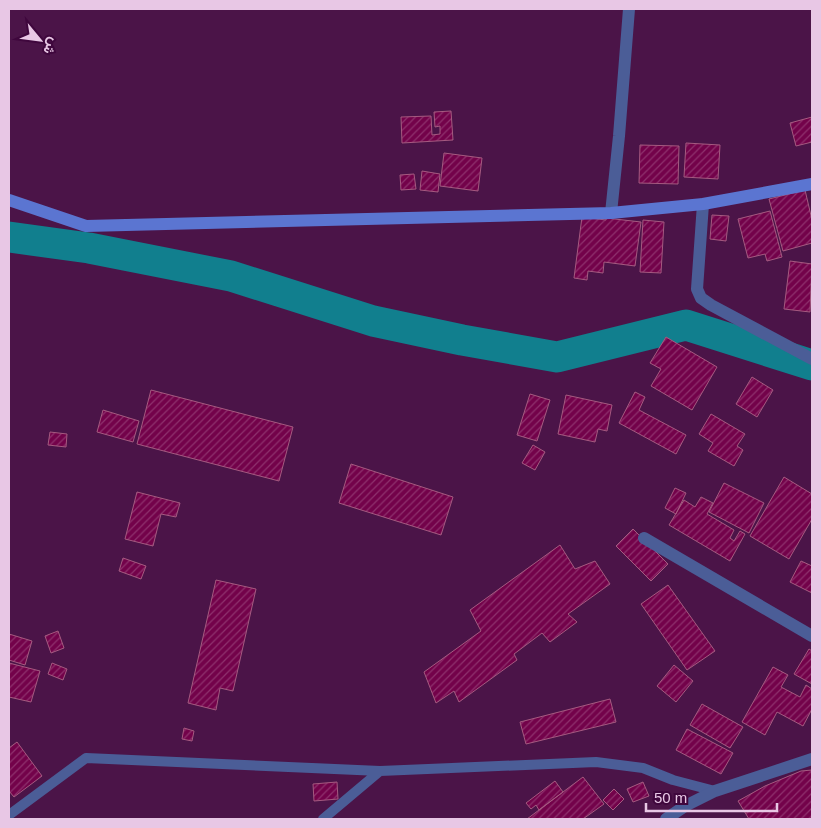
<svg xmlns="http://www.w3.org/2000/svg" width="821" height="828" font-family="Arial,Vazirmatn,sans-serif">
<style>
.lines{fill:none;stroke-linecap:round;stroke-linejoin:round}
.river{stroke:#117f8e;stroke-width:31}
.building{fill:url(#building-hatch);stroke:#a55a80}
.lane{stroke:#4b5d97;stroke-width:10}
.street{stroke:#4b5d97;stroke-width:12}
.secondary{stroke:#5b75d1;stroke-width:12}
</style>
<defs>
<pattern id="building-hatch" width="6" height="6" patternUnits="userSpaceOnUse" patternTransform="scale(1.25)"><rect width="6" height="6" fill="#73024a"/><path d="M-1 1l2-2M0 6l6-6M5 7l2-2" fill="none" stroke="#8e316d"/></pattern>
</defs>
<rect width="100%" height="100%" fill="#4b1448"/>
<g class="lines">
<!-- river -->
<path class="river" d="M9 237 89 248 231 276 373 321 462 340 557 357 686 325 812 365"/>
</g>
<!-- building -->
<path class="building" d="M451 111 453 140 402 143 401 117 431 116 432 135 440 134V126L435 127 434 112Z
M812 117V142L796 146 790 123Z
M686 143 720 145 718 179 684 177Z
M640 145 679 146 678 184 639 183Z
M444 153 482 158 478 191 440 186Z
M422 171 440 174 438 192 420 190Z
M414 174 416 189 401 190 400 175Z
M805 190 812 220V243L783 251 769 199Z
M770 211 782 257 767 261 765 254 748 258 738 219Z
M712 215 729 216 726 241 710 239Z
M582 217 606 220V218L641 222 635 266 604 262 603 273 588 271 587 280 574 278Z
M643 220 664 222 661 273 640 272Z
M790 261 812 264 810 312 784 309Z
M666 337 717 367 692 410 651 386 661 369 650 363Z
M752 377 773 390 757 417 736 404Z
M151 390 293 427 279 481 137 444Z
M635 392 645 397 639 410 686 435 676 454 619 423Z
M530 394 550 400 537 441 517 435Z
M566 395 612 405 607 431 598 429 595 442 558 434Z
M103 410 139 421 133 442 97 432Z
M711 414 745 434 737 446 743 450 734 466 708 451 713 443 699 434Z
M50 432 67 434 66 447 48 445Z
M533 445 545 452 535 470 522 463Z
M351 464 453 497 441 535 339 503Z
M784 477 812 494V519L789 559 750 536Z
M724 483 764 503 749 533 709 512Z
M675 488 686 493 676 514 665 508Z
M137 492 180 503 176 517 161 514 153 546 125 539Z
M701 497 713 503 707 514 734 530 730 538 734 541 740 531 745 534 730 561 669 525 684 500 695 507Z
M633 529 668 564 651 581 616 546Z
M560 545 575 569 595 561 610 584 568 614 577 622 550 642 542 633 514 654 517 660 459 702 454 691 436 703 424 672 481 631 470 610Z
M123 558 146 566 141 579 119 571Z
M801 561 812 566V593L790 582Z
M216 580 256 589 233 691 220 688 216 710 188 703Z
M668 585 715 651 687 670 641 604Z
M58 631 64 648 51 653 45 636Z
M9 634 32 641 25 665 9 660Z
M809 649 812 651V684L794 674Z
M9 663 40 671 31 702 9 697Z
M52 663 67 669 63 680 48 674Z
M674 665 693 681 676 702 657 686Z
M773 667 788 675 781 687 800 697 806 685 812 689V709L803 726 777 712 765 735 742 722Z
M610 699 616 722 526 744 520 722Z
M702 704 743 727 730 748 690 725Z
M184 728 194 731 192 741 182 739Z
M687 729 733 753 721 774 676 750Z
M17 742 42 776 14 797 9 791V748Z
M812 770V819H749L738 801 765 786 801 771Z
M583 777 604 804 583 819H527Z
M555 781 563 792 539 810 536 805 531 809 526 803Z
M337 782 338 799 314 801 313 784Z
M643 782 649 796 633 802 627 789Z
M614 789 624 799 613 810 603 800Z"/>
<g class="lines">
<!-- lane -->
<path class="lane" d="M9 815 86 758 380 771 596 762 643 768 673 780 715 791
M323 819 380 771"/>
<!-- street -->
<path class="street" d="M703 204 697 289 701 298 711 305 812 359
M611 213 619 136 629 9
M644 538 812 636
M666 819 685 806 715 791 812 759"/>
<!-- secondary -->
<path class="secondary" d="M9 200 86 226 611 213 703 204 812 184"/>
</g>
<!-- border -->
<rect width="821" height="828" fill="none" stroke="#e8c7e5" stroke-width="20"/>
<!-- north arrow -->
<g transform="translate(40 40) rotate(119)" stroke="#3f073d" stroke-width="4" paint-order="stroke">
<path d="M0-4L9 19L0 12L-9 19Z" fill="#e8c7e5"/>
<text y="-8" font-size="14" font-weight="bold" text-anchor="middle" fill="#e8c7e5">ش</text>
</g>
<!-- scale -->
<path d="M646 803v8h131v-8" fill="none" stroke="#e8c7e5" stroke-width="2.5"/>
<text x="654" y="803" font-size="15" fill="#e8c7e5" stroke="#3f073d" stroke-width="4" paint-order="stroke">50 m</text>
</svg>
